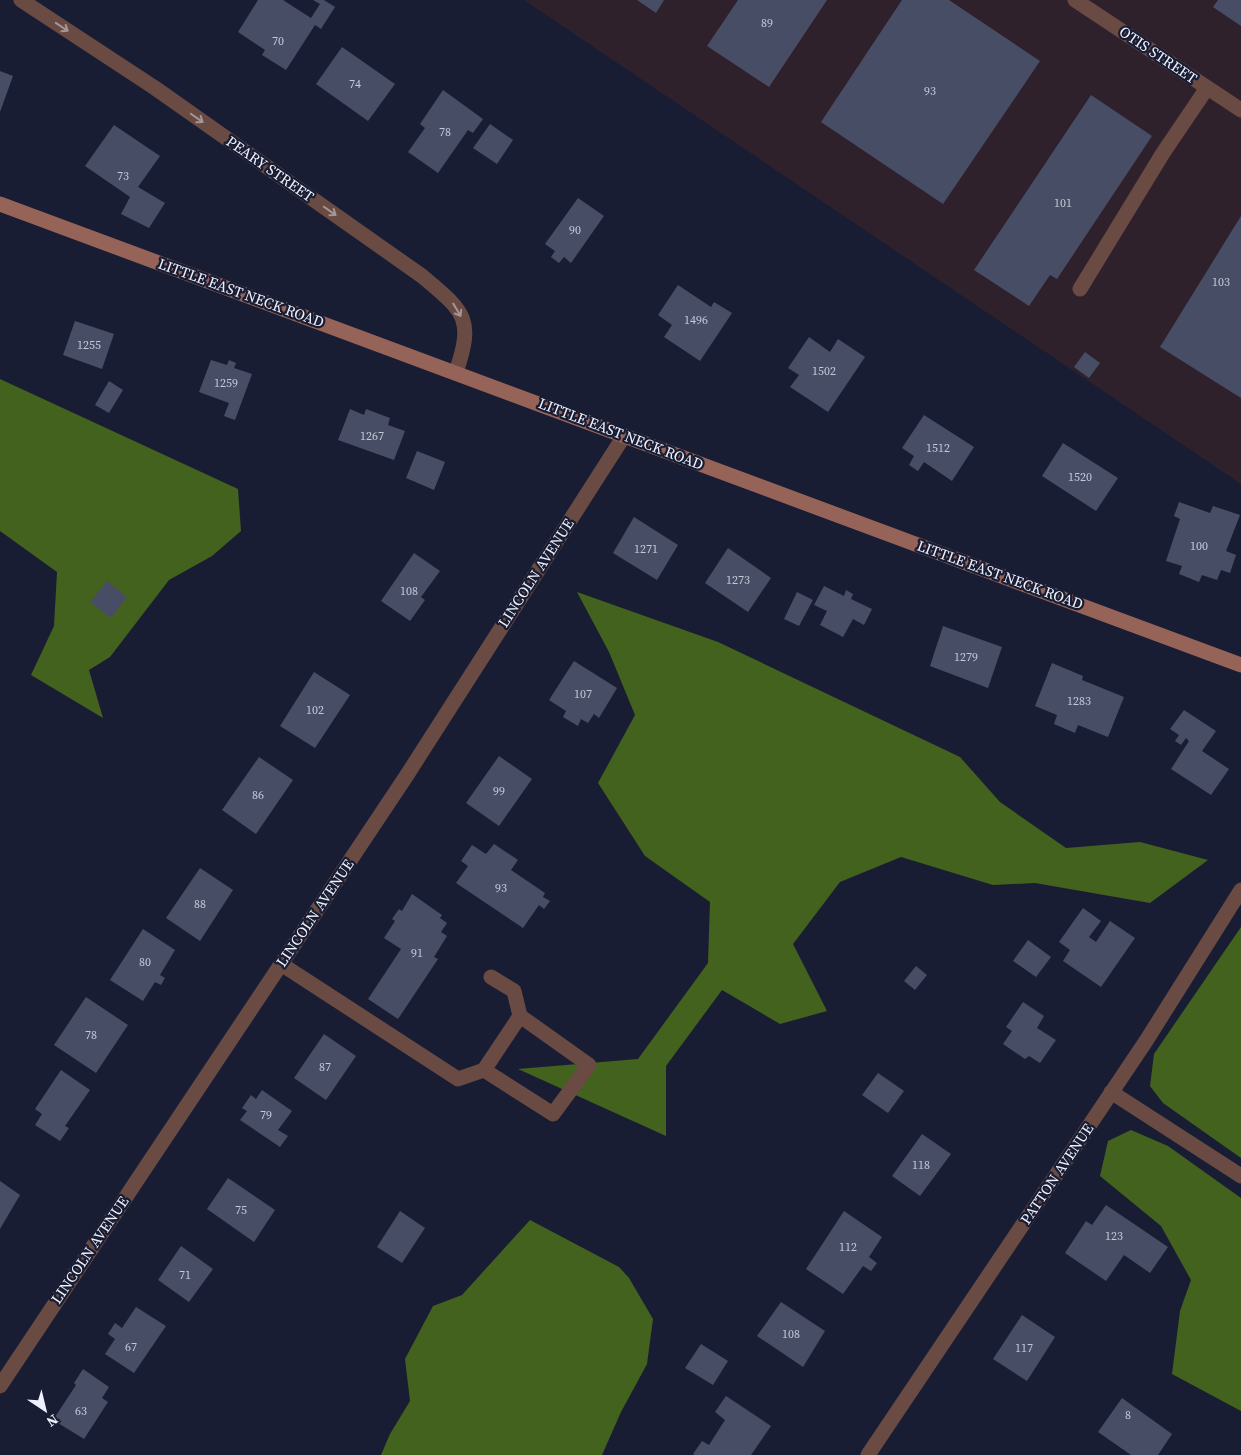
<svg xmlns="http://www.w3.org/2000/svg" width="1241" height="1455" font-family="'Source Serif 4',serif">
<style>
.industrial{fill:#2f212c}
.forest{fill:#43621e}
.building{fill:#484d66}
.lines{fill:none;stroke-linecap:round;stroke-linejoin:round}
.service{stroke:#6a4b43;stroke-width:15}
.minor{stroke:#6a4b43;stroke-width:15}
.secondary{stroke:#956357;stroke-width:15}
.oneway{stroke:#a59697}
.labels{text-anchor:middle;stroke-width:4.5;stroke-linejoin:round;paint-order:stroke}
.number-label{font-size:12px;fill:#c4c8d7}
.street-label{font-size:15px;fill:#eef1fd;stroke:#191d33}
</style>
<rect width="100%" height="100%" fill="#191d33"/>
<!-- industrial -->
<path class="industrial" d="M524 0H1241V484Z"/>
<!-- forest -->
<path class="forest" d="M0 379 238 489 241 531 212 556 169 580 110 657 89 670 103 718 31 675 54 626 57 572 0 531Z
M577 592 718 642 960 757 1000 802 1066 848 1140 842 1208 860 1150 903 1035 883 993 885 901 857 840 882 793 944 827 1011 780 1024 722 990 666 1066V1136L518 1069 638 1059 708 963 710 902 645 856 598 783 635 715 609 652Z
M1241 927V1158L1163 1103 1150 1086 1154 1054Z
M1131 1130 1168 1146 1241 1198V1411L1172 1374 1180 1311 1191 1280 1161 1226 1100 1176 1108 1141Z
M530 1220 619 1267 629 1278 653 1319 647 1364 621 1412 602 1455H381L390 1434 410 1401 405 1359 433 1306 462 1295Z"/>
<!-- building -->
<path class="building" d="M258 0H283L311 18 320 4 313 0H324L335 7 321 29 315 25 286 70 262 55 265 50 238 32Z
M637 0H664L656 13Z
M738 0H827L769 87 707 46Z
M902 0H949L1040 61 943 204 821 122Z
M1218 0H1241V26L1213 7Z
M342 47 395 84 368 121 316 84Z
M0 71 13 76 0 112Z
M443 90 483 119 473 133 468 130 438 173 408 152 425 128 420 124Z
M1091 95 1152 136 1057 279 1050 275 1029 306 974 270Z
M490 124 513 140 497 164 473 148Z
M114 125 160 156 138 187 165 203 149 228 121 214 130 197 85 166Z
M578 198 604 216 571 263 564 257 559 263 551 257 555 251 545 244Z
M1241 216V398L1160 347Z
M678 285 711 307 714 302 732 313 700 361 664 337 672 325 658 315Z
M75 321 114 334 102 369 63 355Z
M809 337 830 352 838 339 865 357 828 412 790 387 799 375 788 368Z
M1085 352 1100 363 1089 378 1074 367Z
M211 360 227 365 229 360 236 363 234 368 252 374 235 420 224 416 229 403 199 392Z
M109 381 123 390 109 413 95 405Z
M350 409 364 415 366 409 390 418 388 425 405 431 394 460 338 440Z
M924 415 974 447 952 481 924 462 918 471 909 465 914 456 902 448Z
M1063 443 1118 478 1096 511 1042 476Z
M417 451 445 462 434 490 406 478Z
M1179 502 1210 513 1213 506 1240 515 1226 551 1236 555 1230 573 1221 570 1217 580 1202 575 1199 582 1179 574 1182 566 1166 561 1180 519 1174 516Z
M634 517 678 545 657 580 613 553Z
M728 548 771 578 748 612 705 583Z
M414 553 440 571 421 597 425 600 410 621 381 601Z
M107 581 127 597 111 618 90 602Z
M824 586 844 596 846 590 853 594 851 599 872 609 864 625 853 619 843 637 820 625 827 611 814 605Z
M797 592 813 600 799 626 784 619Z
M943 626 1002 647 988 688 930 666Z
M574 661 617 688 599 718 594 714 588 723 581 719 578 726 563 717 566 711 549 700Z
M1052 663 1083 676 1082 680 1124 697 1108 737 1078 725 1075 733 1054 724 1057 715 1035 706Z
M314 672 350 695 315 748 280 726Z
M1184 710 1216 731 1202 751 1229 769 1211 795 1171 769 1189 741 1186 738 1181 745 1175 741 1179 735 1170 729Z
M499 756 532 779 499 826 466 803Z
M259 757 293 780 256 834 222 810Z
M494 844 518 860 511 870 545 893 543 897 550 901 544 909 539 905 523 928 456 883 468 866 461 861 472 845 486 854Z
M200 868 233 890 200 941 166 918Z
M412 894 442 915 440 918 447 923 441 932 447 936 434 957 438 959 398 1019 368 999 401 949 384 938 395 921 392 919 399 909 402 911Z
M1083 908 1101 921 1089 937 1096 942 1110 921 1135 938 1101 987 1063 961 1070 950 1059 942Z
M143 929 175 950 160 975 165 978 161 985 155 982 143 1001 110 980Z
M1028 940 1051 957 1036 977 1013 961Z
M916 966 927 975 915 990 904 981Z
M86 997 128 1025 96 1073 54 1045Z
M1023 1002 1044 1016 1037 1028 1056 1040 1040 1063 1029 1056 1025 1059 1003 1044 1012 1031 1006 1027Z
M324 1034 356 1056 326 1100 294 1078Z
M61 1070 90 1090 65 1126 69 1128 60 1141 35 1125 42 1114 35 1109Z
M878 1073 904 1091 888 1113 862 1095Z
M262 1090 292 1111 278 1130 288 1136 280 1147 240 1120 247 1111 242 1108 251 1095 256 1099Z
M922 1134 951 1154 920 1196 892 1176Z
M228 1178 275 1210 254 1242 207 1209Z
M0 1181 20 1195 0 1229Z
M1106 1205 1168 1247 1150 1273 1124 1255 1106 1281 1065 1253 1086 1221 1092 1225Z
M400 1211 425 1228 402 1263 377 1247Z
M844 1211 882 1237 869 1257 877 1263 871 1271 863 1266 843 1294 806 1269Z
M181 1246 213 1269 189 1302 158 1280Z
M781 1302 825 1331 803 1367 757 1336Z
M136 1307 166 1326 134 1373 105 1354 115 1339 108 1334 115 1323 122 1328Z
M1022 1315 1055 1337 1027 1381 993 1359Z
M701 1344 728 1361 713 1385 685 1368Z
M83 1369 109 1387 102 1398 108 1402 84 1439 53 1420 76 1385 74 1383Z
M726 1396 771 1426 751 1455H695L693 1454 702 1441 709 1445 725 1420 715 1412Z
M1122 1398 1172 1434 1158 1455H1131L1098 1432Z"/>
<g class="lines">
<!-- service -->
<path class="service" d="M1080 289 1163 153 1207 88
M281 964 458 1079 484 1070 520 1016 589 1065 553 1114 484 1070
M491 977 514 991 520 1016"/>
<!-- minor -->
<path class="minor" d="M21 0 155 88 422 276C463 311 475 317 456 372
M1075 0 1241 110
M1111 1092 1241 1176
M0 1386 407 775 624 436
M868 1455 1146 1041 1241 890"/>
<!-- secondary -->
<path class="secondary" d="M0 204 1241 665"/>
</g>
<!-- one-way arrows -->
<defs><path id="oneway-shaft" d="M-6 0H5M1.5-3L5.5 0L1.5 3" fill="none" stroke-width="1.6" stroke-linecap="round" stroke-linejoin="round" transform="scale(1.25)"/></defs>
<g class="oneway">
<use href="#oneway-shaft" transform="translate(62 27) rotate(34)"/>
<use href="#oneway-shaft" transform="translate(197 118) rotate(35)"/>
<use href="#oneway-shaft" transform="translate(330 211) rotate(35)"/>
<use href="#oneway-shaft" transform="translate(457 310) rotate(59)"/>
</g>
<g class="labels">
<!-- number labels -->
<g class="number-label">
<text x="767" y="27">89</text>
<text x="278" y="45">70</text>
<text x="355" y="88">74</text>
<text x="930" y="95">93</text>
<text x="445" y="136">78</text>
<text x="123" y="180">73</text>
<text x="1063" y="207">101</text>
<text x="575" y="234">90</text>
<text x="1221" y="286">103</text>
<text x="696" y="324">1496</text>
<text x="89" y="349">1255</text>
<text x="824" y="375">1502</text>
<text x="226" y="387">1259</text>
<text x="372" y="440">1267</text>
<text x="938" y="452">1512</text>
<text x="1080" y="481">1520</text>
<text x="1199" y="550">100</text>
<text x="646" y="553">1271</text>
<text x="738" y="584">1273</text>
<text x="409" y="595">108</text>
<text x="966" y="661">1279</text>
<text x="583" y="698">107</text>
<text x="1079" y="705">1283</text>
<text x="315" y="714">102</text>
<text x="499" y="795">99</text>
<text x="258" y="799">86</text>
<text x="501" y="892">93</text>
<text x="200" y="908">88</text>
<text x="417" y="957">91</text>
<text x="145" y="966">80</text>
<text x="91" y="1039">78</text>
<text x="325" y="1071">87</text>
<text x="266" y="1119">79</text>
<text x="921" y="1169">118</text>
<text x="241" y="1214">75</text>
<text x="1114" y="1240">123</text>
<text x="848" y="1251">112</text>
<text x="185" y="1279">71</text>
<text x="791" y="1338">108</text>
<text x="131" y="1351">67</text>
<text x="1024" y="1352">117</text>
<text x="81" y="1415">63</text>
<text x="1128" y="1419">8</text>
</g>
<!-- street labels -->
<g class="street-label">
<text transform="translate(1158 55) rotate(34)" y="5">OTIS STREET</text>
<text transform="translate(270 169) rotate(35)" y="5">PEARY STREET</text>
<text transform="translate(241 293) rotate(20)" y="5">LITTLE EAST NECK ROAD</text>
<text transform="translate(621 434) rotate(21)" y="5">LITTLE EAST NECK ROAD</text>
<text transform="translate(536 573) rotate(-57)" y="5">LINCOLN AVENUE</text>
<text transform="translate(1000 575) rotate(20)" y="5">LITTLE EAST NECK ROAD</text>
<text transform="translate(315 913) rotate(-56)" y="5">LINCOLN AVENUE</text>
<text transform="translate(1057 1174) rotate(-56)" y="5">PATTON AVENUE</text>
<text transform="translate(90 1250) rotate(-56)" y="5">LINCOLN AVENUE</text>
</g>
</g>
<!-- north arrow -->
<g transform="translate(45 1410) rotate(145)" stroke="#191d33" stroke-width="4" paint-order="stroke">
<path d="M0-4L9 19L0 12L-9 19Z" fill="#eef1fd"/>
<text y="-8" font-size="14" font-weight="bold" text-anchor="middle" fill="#eef1fd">N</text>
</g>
</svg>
